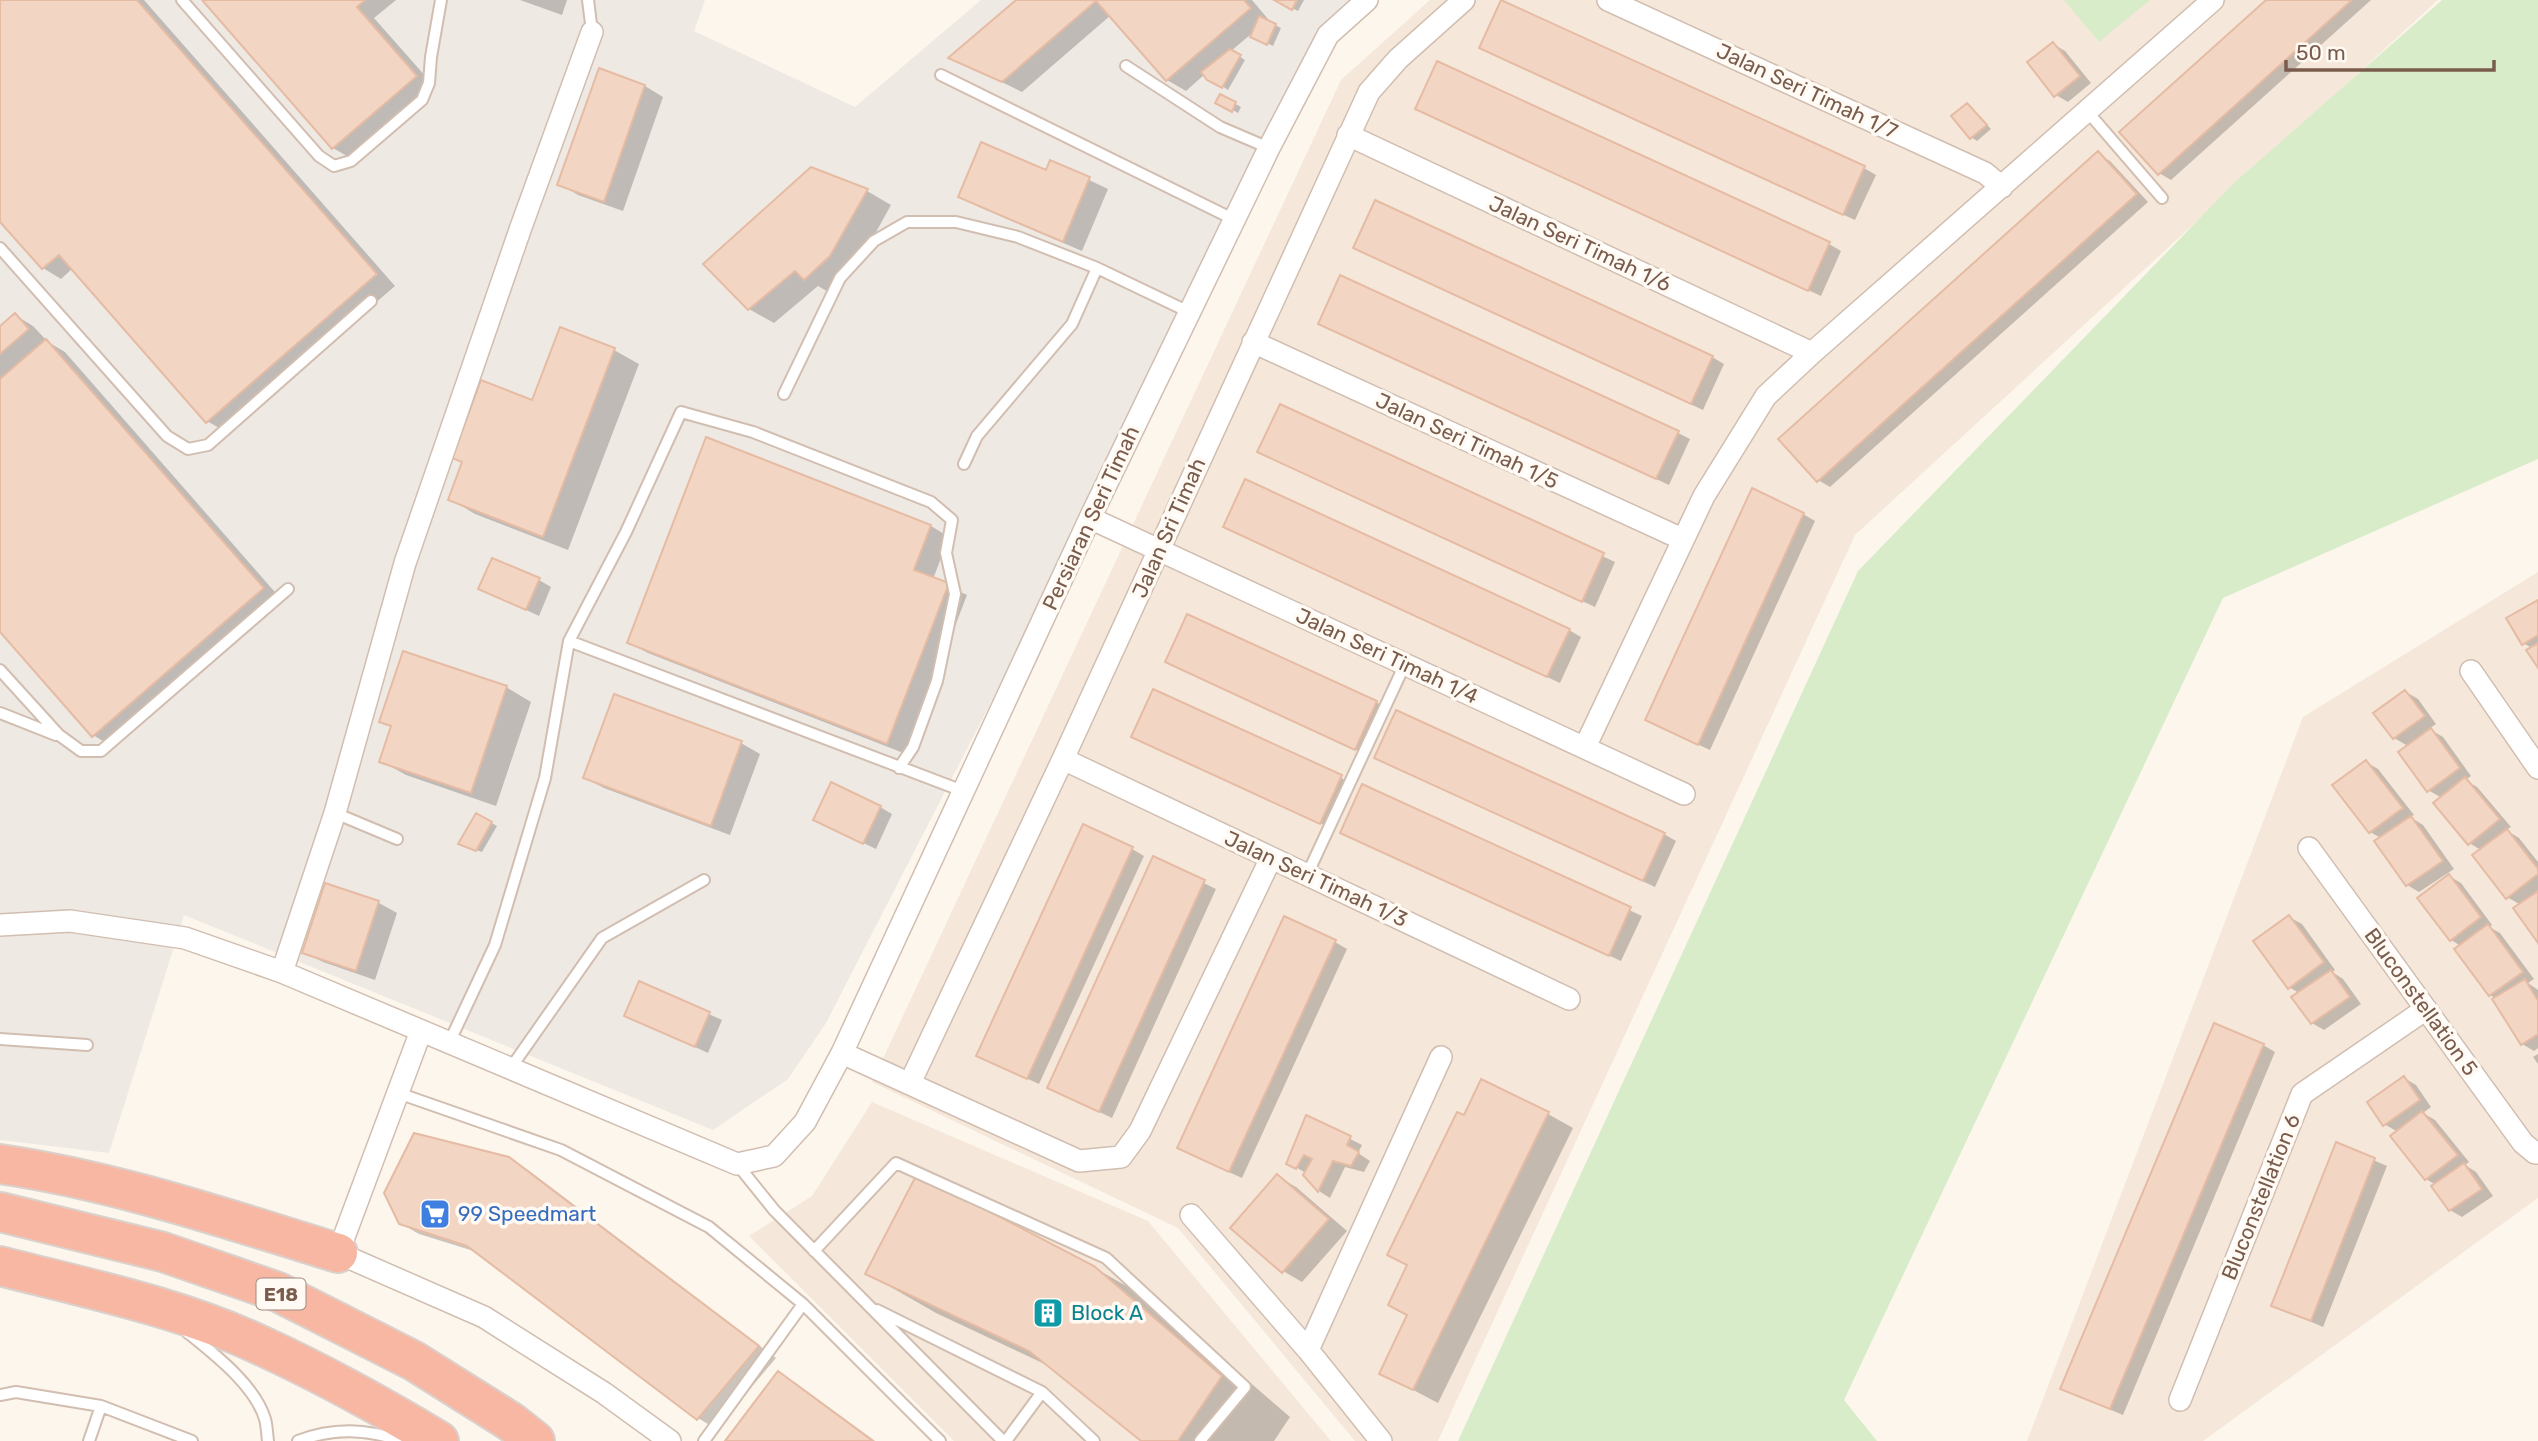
<svg xmlns="http://www.w3.org/2000/svg" width="2538" height="1441" font-family="Rubik,sans-serif">
<style>
.residential{fill:#f5e8da}
.industrial{fill:#efe9e4}
.green{fill:#d8ecc9}
.shadow{fill:#0003}
.building{fill:#f3d5c3;stroke:#e6bba3;stroke-width:2}
.lines{fill:none;stroke-linecap:round;stroke-linejoin:round}
.service-casing{stroke:#d1beb0;stroke-width:14}
.minor-casing{stroke:#d1beb0;stroke-width:24}
.motorway-casing{stroke:#dad1cd;stroke-width:42}
.service{stroke:#fff;stroke-width:10}
.minor{stroke:#fff;stroke-width:21}
.motorway{stroke:#f7b7a3;stroke-width:38}
.labels{text-anchor:middle;stroke-width:7;stroke-linejoin:round;paint-order:stroke}
.shield{fill:#fffaf3;stroke:#a28b7f;stroke-width:2}
.shield-label{font-size:19px;font-weight:bold;fill:#7a5c4d}
.street-label{font-size:21px;fill:#7a5c4d;stroke:#fffaf3}
.shop-label{font-size:21px;fill:#366cbe;stroke:#fffaf3;text-anchor:start}
.culture-label{font-size:21px;fill:#0d838f;stroke:#fffaf3;text-anchor:start}
</style>
<rect width="100%" height="100%" fill="#fdf6ec"/>
<!-- residential -->
<path class="residential" d="M1430 0H2438L1855 535 1438 1441H1355L1178 1228 872 1082 1341 80Z
M2538 572V1198L2203 1441H2027L2303 717Z
M872 1102 1148 1221 1331 1441H954L749 1236 812 1196Z"/>
<!-- industrial -->
<path class="industrial" d="M0 0H705L694 31 855 107 981 0H1369L1330 43 826 1023 788 1079 713 1130 184 915 109 1153 0 1140Z"/>
<!-- green -->
<path class="green" d="M2064 0H2150L2099 42Z
M2442 0H2538V459L2223 598 1844 1400 1877 1441H1458L1858 571 2235 182Z"/>
<!-- shadow -->
<path class="shadow" d="M0 0H144L395 286 226 432 207 421 73 268 61 279 43 268 0 219Z
M204 0H396L374 18 435 87 352 159 333 148Z
M520 0H567L562 15Z
M1018 0H1252L1268 19 1266 21 1281 28 1273 46 1250 35 1231 51 1245 60 1228 90 1205 74 1186 91 1167 80 1111 15 1022 92 951 57Z
M1276 0H1304L1298 11Z
M2268 0H2371L2171 180 2159 173Z
M2053 44 2065 51 2091 83 2068 102 2056 95Z
M1493 54 1864 168 1876 175 1855 220Z
M645 86 663 97 623 211 578 195 560 184Z
M1221 96 1241 107 1238 113 1218 102Z
M1968 105 1991 129 1977 141 1971 137Z
M1429 115 1829 244 1841 251 1821 296Z
M2098 154 2110 161 2148 202 1830 487 1818 480Z
M1051 162 1108 189 1082 251 979 207 960 196 1047 172Z
M867 191 891 205 855 270 830 293 818 286 774 323 749 309Z
M1355 248 1712 357 1724 364 1703 410Z
M15 315 33 326 48 342 65 352 281 599 111 746 93 735 0 629V328Z
M1333 330 1678 433 1690 439 1669 485Z
M614 350 639 364 568 550 475 514 450 499 533 402Z
M1281 406 1615 562 1595 607 1271 458Z
M707 440 931 526 949 537 933 579 967 595 906 754 648 653 629 643Z
M1803 514 1815 521 1710 750 1660 727Z
M1225 527 1569 630 1581 637 1560 683Z
M539 580 551 587 539 616 480 588Z
M2538 602V665L2532 648 2523 643Z
M1179 668 1376 702 1388 709 1367 755Z
M506 687 531 702 496 806 406 775 381 761 392 728 381 721Z
M1154 691 1354 784 1333 829 1145 743Z
M2406 692 2418 699 2436 724 2429 729 2443 737 2471 776 2465 780 2477 787 2511 827 2506 830 2519 838 2538 862V940L2521 905 2507 897 2481 850 2469 843 2442 798 2428 790 2408 746 2394 738Z
M741 743 760 754 730 835 604 788 585 778Z
M1376 758 1664 834 1676 841 1655 887Z
M2366 762 2378 769 2414 815 2410 817 2423 825 2454 869 2419 892 2407 885 2381 838 2370 832Z
M1363 787 1642 916 1621 961 1354 839Z
M880 807 892 814 876 849 828 826Z
M477 815 497 826 482 852 466 846Z
M1132 849 1144 856 1039 1084 991 1062Z
M1154 859 1216 889 1112 1118 1049 1088Z
M2449 876 2461 883 2492 925 2489 927 2500 933 2534 979 2528 983 2538 990V1048L2534 1051 2522 1044 2497 999 2490 995 2461 946 2451 940Z
M327 885 379 903 397 913 375 980 323 962 304 952Z
M2289 917 2302 924 2335 970 2332 972 2343 979 2361 1004 2324 1030 2312 1023 2299 993 2289 987Z
M1335 942 1347 949 1242 1178 1191 1155Z
M640 983 722 1020 708 1053 626 1015Z
M2263 1045 2275 1052 2123 1415 2075 1395 2063 1388Z
M2538 1054V1064L2533 1057Z
M2404 1078 2416 1085 2431 1107 2423 1113 2435 1120 2469 1162 2465 1165 2476 1172 2493 1196 2462 1217 2450 1210 2436 1185 2426 1179 2398 1132 2384 1124Z
M1548 1114 1573 1128 1438 1403 1381 1373 1409 1316V1266L1465 1117Z
M1307 1117 1362 1145 1358 1153 1370 1161 1364 1172 1345 1167 1330 1198 1319 1191 1306 1173 1289 1163Z
M2337 1144 2387 1166 2323 1327 2273 1305Z
M508 1159 528 1170 776 1358 716 1429 698 1418 480 1253 419 1234 400 1223Z
M1277 1176 1296 1187 1347 1231 1302 1282 1283 1271Z
M1093 1267 1163 1307 1290 1417 1274 1441H1144L1053 1368 936 1313 868 1274Z
M779 1373 797 1384 875 1441H727Z"/>
<!-- building -->
<path class="building" d="M0 0H137L377 274 206 423 59 255 42 269 0 222Z
M202 0H365L357 7 417 76 332 149Z
M1016 0H1244L1251 8 1166 81 1096 1 1002 82 948 58Z
M1274 0H1297L1292 10Z
M1501 0 1865 166 1843 215 1479 48Z
M2266 0H2352L2158 175 2119 132Z
M1259 16 1276 24 1267 45 1250 37Z
M2053 42 2080 76 2054 97 2027 62Z
M1230 49 1241 55 1222 88 1207 80 1201 72Z
M1437 61 1830 242 1808 291 1415 109Z
M599 68 645 85 604 202 557 185Z
M1220 94 1236 102 1232 112 1215 103Z
M1967 103 1987 125 1970 139 1951 116Z
M981 142 1046 170 1050 160 1090 177 1063 242 958 197Z
M2098 151 2137 194 1817 482 1778 439Z
M811 167 868 189 830 256 804 280 795 271 748 310 703 264Z
M1375 200 1713 356 1691 404 1353 248Z
M1340 275 1679 431 1656 479 1318 324Z
M15 313 29 329 0 354V326Z
M560 327 615 348 543 537 448 500 462 462 452 458 481 380 532 400Z
M46 339 264 588 92 737 0 632V379Z
M1280 404 1604 553 1582 602 1257 452Z
M706 437 931 525 914 570 949 583 887 744 627 643Z
M1245 479 1570 629 1547 677 1223 527Z
M1752 488 1804 513 1698 745 1645 720Z
M492 558 540 578 526 610 478 589Z
M2538 600V635L2522 645 2506 618Z
M1187 614 1377 701 1355 750 1165 662Z
M2538 643V668L2526 650Z
M403 651 507 686 471 793 379 762 391 726 379 722Z
M1153 689 1342 775 1320 824 1131 737Z
M2405 690 2425 716 2393 739 2373 713Z
M614 694 742 741 711 826 583 778Z
M1396 710 1665 833 1643 881 1374 758Z
M2431 728 2460 768 2427 792 2398 752Z
M2366 760 2403 808 2369 833 2332 785Z
M2465 777 2500 819 2468 845 2433 803Z
M831 782 881 806 863 844 813 820Z
M1362 784 1631 907 1609 956 1340 833Z
M476 813 492 822 476 851 458 844Z
M2411 816 2443 861 2406 886 2374 841Z
M1083 824 1133 847 1027 1079 976 1056Z
M2507 829 2538 869V874L2506 899 2472 855Z
M1153 856 1205 880 1099 1112 1047 1088Z
M2449 874 2481 917 2450 941 2417 898Z
M325 883 379 901 356 971 302 953Z
M2538 891V943L2513 908Z
M2289 915 2324 962 2288 989 2253 941Z
M1284 916 1336 940 1229 1172 1177 1148Z
M2488 924 2523 972 2489 996 2454 949Z
M2331 970 2350 997 2311 1024 2291 997Z
M2525 979 2538 1001V1034L2521 1045 2492 999Z
M639 981 710 1012 695 1047 624 1016Z
M2214 1023 2264 1044 2110 1409 2060 1389Z
M2404 1076 2420 1100 2383 1126 2367 1102Z
M1481 1079 1549 1112 1413 1390 1379 1374 1407 1315 1388 1305 1407 1265 1387 1255 1457 1112 1464 1115Z
M2422 1111 2458 1155 2425 1180 2390 1136Z
M1306 1115 1351 1136 1347 1145 1359 1152 1351 1166 1333 1161 1318 1192 1303 1175 1312 1159 1304 1155 1296 1169 1286 1164Z
M414 1133 509 1157 759 1346 697 1420 467 1246 399 1224 384 1193Z
M2336 1142 2375 1158 2311 1321 2271 1306Z
M2464 1163 2482 1189 2449 1211 2431 1186Z
M917 1174 1094 1266 1222 1376 1178 1441H1141L1029 1351 865 1274Z
M1277 1174 1329 1219 1282 1273 1230 1228Z
M778 1371 873 1441H725Z"/>
<g class="lines">
<!-- service casing -->
<g class="service-casing">
<path id="service" d="M182 0 319 156 334 166 351 161 422 100 429 83 431 57 441 0
M588 0 592 32
M1126 66 1220 127 1269 148
M941 75 1235 220
M2087 111 2162 198
M0 248 167 436 188 449 208 445 371 301
M784 394 840 278 874 241 907 222H956L1018 237 1097 268 1189 312
M964 464 977 436 1072 324 1097 268
M569 641 963 791
M0 670 59 735 81 751H101L288 589
M0 713 56 735
M335 813 397 839
M1307 875 1405 664
M0 1039 87 1045
M449 1043 495 945 545 778 569 641 626 532 681 412 753 432 931 502 952 520 946 553 955 594 937 681 913 747 899 768
M510 1069 602 938 704 880
M398 1093 561 1150 709 1227 803 1304 940 1441
M737 1164 774 1210 1003 1441
M814 1251 896 1163 1106 1258 1245 1387 1200 1441
M877 1310 1042 1392 1094 1441
M187 1332C213 1353 255 1385 265 1419 267 1426 267 1434 268 1441
M0 1395 16 1392 101 1406 192 1441
M89 1441 101 1406
M298 1441C334 1427 366 1429 403 1441
M704 1441 803 1304
M1006 1441 1042 1392"/>
</g>
<!-- minor casing -->
<g class="minor-casing">
<path id="minor" d="M1608 0 1985 173 2002 187
M1348 135 1812 353
M1253 342 1682 539
M1090 518 1684 794
M2471 671 2538 768
M1585 747 1704 496 1766 396 1812 353 2213 0
M1063 759 1569 999
M2309 848 2523 1143 2535 1153H2538
M0 925 70 921 185 938 282 972 737 1164 774 1156 805 1122 842 1053 1090 518 1269 148 1328 35 1367 0
M282 972 335 813 405 563 521 227 592 32
M421 1031 338 1253 484 1317 604 1393 670 1441
M842 1053 1079 1161 1121 1157 1140 1131 1271 858
M910 1083 1063 759 1369 92 1398 59 1464 0
M1191 1215 1308 1350 1381 1441
M1308 1350 1441 1057
M2180 1400 2302 1094 2426 1009"/>
</g>
<!-- motorway casing -->
<g class="motorway-casing">
<path id="motorway" d="M0 1164C116 1181 227 1219 338 1253
M0 1212 163 1252 278 1292 414 1361 511 1422 535 1441
M0 1266C86 1288 179 1307 260 1345 321 1373 381 1406 439 1441"/>
</g>
<!-- service -->
<use href="#service" class="service"/>
<!-- minor -->
<use href="#minor" class="minor"/>
<!-- motorway -->
<use href="#motorway" class="motorway"/>
</g>
<!-- icons -->
<defs>
<g id="supermarket-square" transform="scale(1.575)"><rect x="-9" y="-9" width="18" height="18" rx="4" fill="#3f7fe0" stroke="#fffaf3"/><path d="M-6-5.5h2.5l.6 2H6L4.5 2H-2.5L-4.4-4H-6ZM-1.5 3.2a1.3 1.3 0 1 0 .1 0ZM3 3.2a1.3 1.3 0 1 0 .1 0Z" fill="#fff"/></g>
<g id="building-square" transform="scale(1.575)"><rect x="-9" y="-9" width="18" height="18" rx="4" fill="#0f9aa8" stroke="#fffaf3"/><path d="M-4-6H4V6H1V3H-1V6H-4ZM-2.5-4.3h1.7v1.8h-1.7ZM.8-4.3h1.7v1.8H.8ZM-2.5-1h1.7V.8h-1.7ZM.8-1h1.7V.8H.8Z" fill="#fff"/></g>
</defs>
<g fill-rule="evenodd">
<use href="#supermarket-square" x="435" y="1214"/>
<use href="#building-square" x="1048" y="1313"/>
</g>
<g class="labels">
<!-- shield labels -->
<rect class="shield" x="256.5" y="1278.5" width="49" height="31" rx="5"/>
<g class="shield-label">
<text x="281" y="1301">E18</text>
</g>
<!-- street labels -->
<g class="street-label">
<text transform="translate(1807 91) rotate(25)" y="7">Jalan Seri Timah 1/7</text>
<text transform="translate(1580 244) rotate(25)" y="7">Jalan Seri Timah 1/6</text>
<text transform="translate(1467 441) rotate(25)" y="7">Jalan Seri Timah 1/5</text>
<text transform="translate(1091 518) rotate(-65)" y="7">Persiaran Seri Timah</text>
<text transform="translate(1169 528) rotate(-66)" y="7">Jalan Sri Timah</text>
<text transform="translate(1387 656) rotate(25)" y="7">Jalan Seri Timah 1/4</text>
<text transform="translate(1316 879) rotate(25)" y="7">Jalan Seri Timah 1/3</text>
<text transform="translate(2421 1002) rotate(54)" y="7">Bluconstellation 5</text>
<text transform="translate(2261 1197) rotate(-68)" y="7">Bluconstellation 6</text>
</g>
<!-- shop labels -->
<g class="shop-label">
<text x="458" y="1221">99 Speedmart</text>
</g>
<!-- culture labels -->
<g class="culture-label">
<text x="1071" y="1320">Block A</text>
</g>
</g>
<!-- scale -->
<path d="M2286 60v10h208v-10" fill="none" stroke="#7a5c4d" stroke-width="3.5"/>
<text x="2296" y="60" font-size="21" fill="#7a5c4d" stroke="#fffaf3" stroke-width="5" paint-order="stroke">50 m</text>
</svg>
